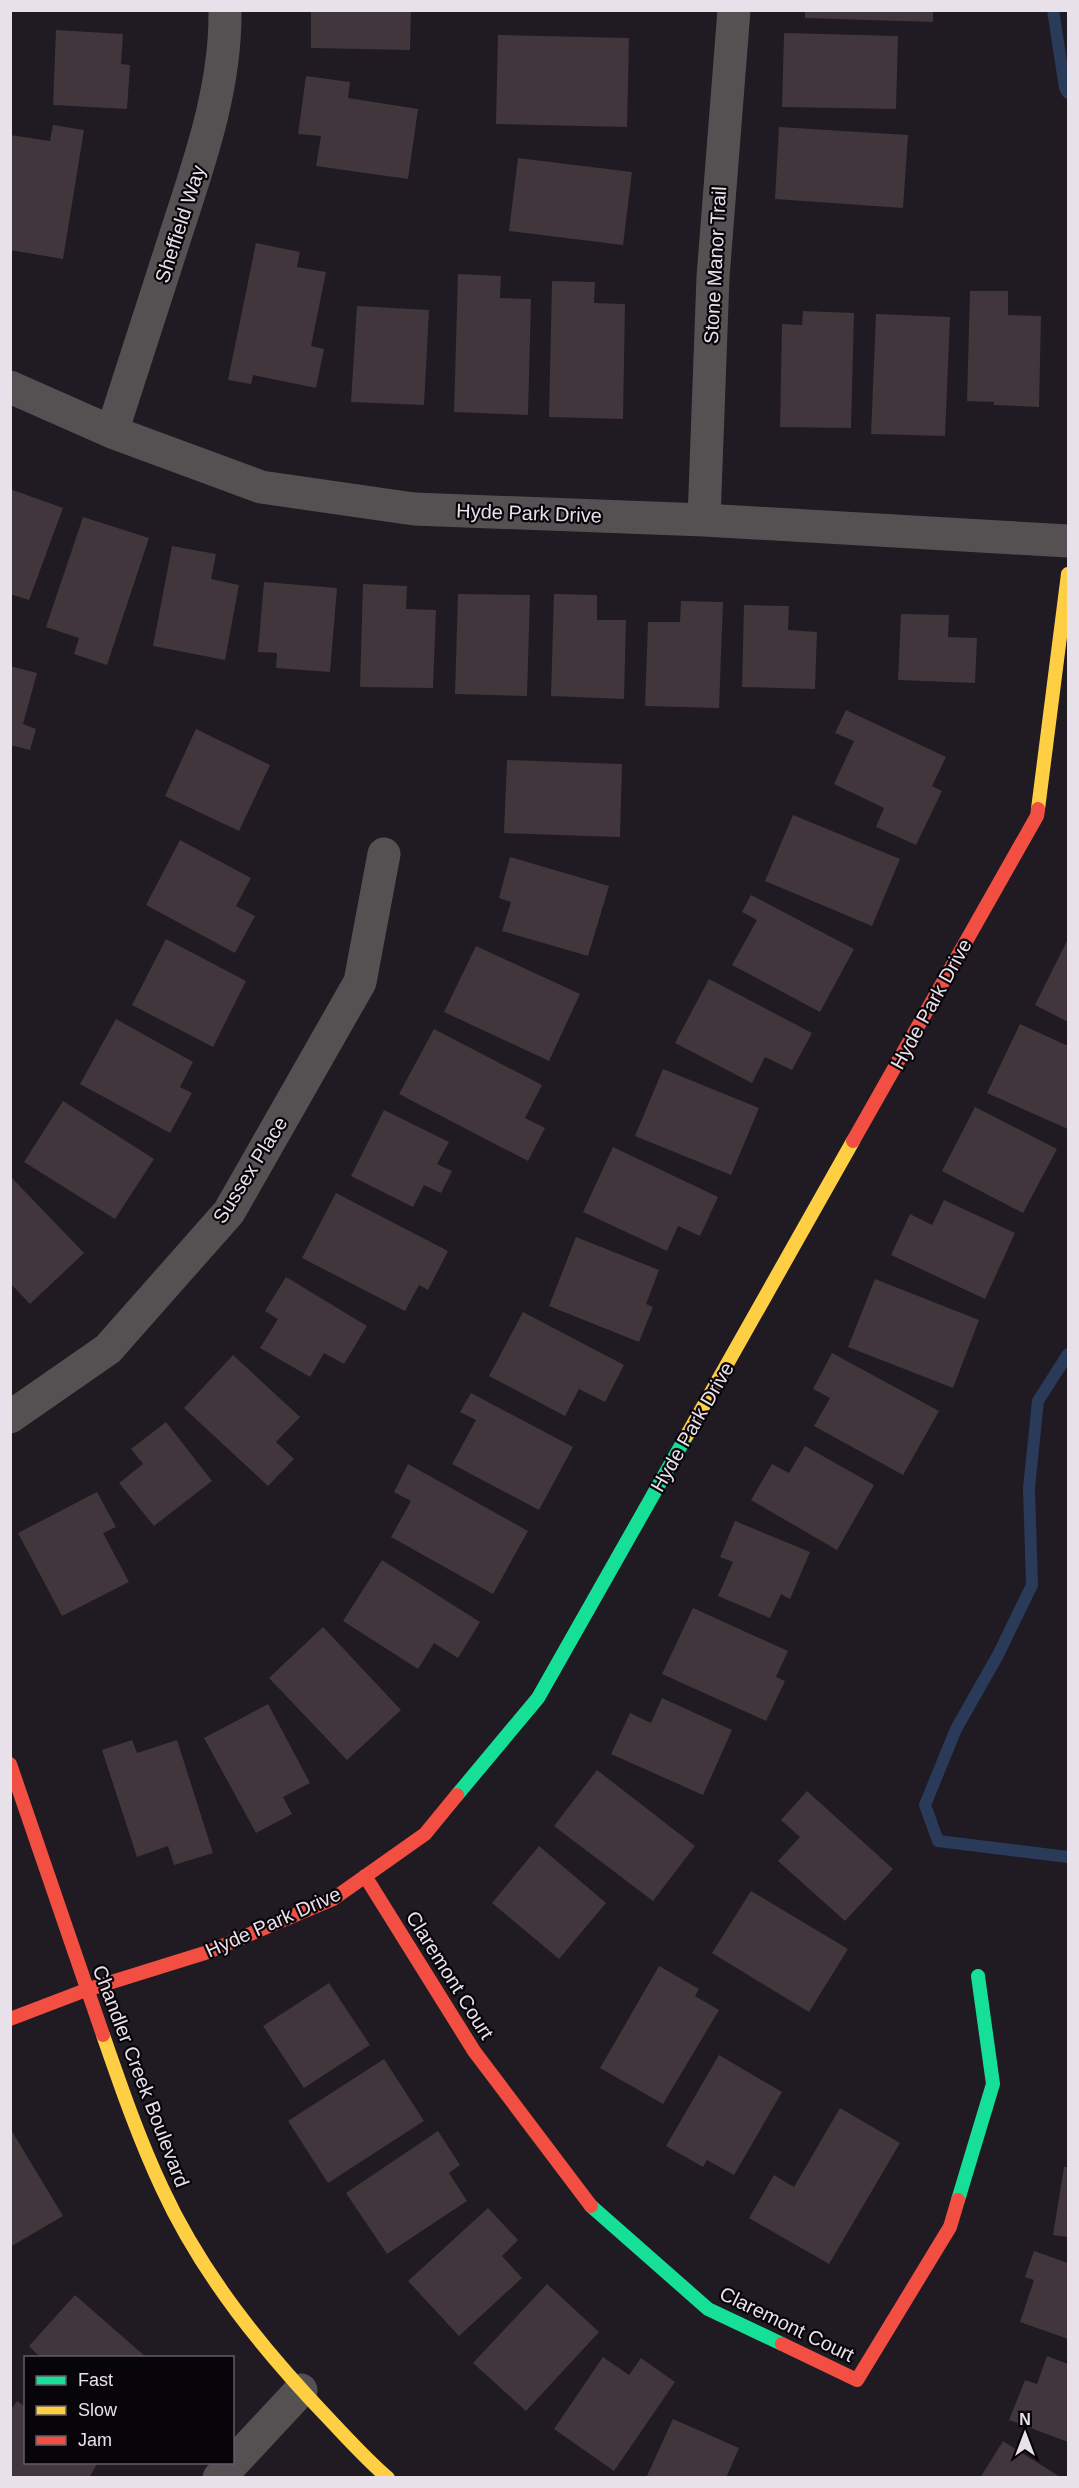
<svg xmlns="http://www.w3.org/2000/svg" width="1079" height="2488" font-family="Arial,sans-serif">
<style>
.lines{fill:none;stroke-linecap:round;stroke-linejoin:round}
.stream{stroke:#293b59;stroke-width:12}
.building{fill:#40363c}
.street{stroke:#555152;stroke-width:33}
.fast{stroke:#16e098;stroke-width:14}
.slow{stroke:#ffcf43;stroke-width:14}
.jam{stroke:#f24e42;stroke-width:14}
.labels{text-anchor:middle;stroke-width:4.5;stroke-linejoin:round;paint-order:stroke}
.street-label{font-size:20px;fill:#e8e1ea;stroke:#08050a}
</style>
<rect width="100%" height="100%" fill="#201a22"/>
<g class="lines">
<!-- stream -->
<path class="stream" d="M1053 10 1065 88 1068 93
M1068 1354 1038 1401 1029 1488 1032 1585 998 1655 956 1729 925 1805 938 1841 1068 1857"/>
</g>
<!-- building -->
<path class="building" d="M311 10H411L410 50 311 48Z
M805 10H933V22L805 18Z
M56 30 123 34 121 64 130 65 127 109 53 105Z
M784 33 898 36 896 109 782 107Z
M498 35 629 38 627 127 496 124Z
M306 76 350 82 348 98 418 109 408 179 316 166 321 136 298 134Z
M53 125 84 130 63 259 10 250V135L50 141Z
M779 127 908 135 903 208 775 199Z
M518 158 632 172 623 245 509 231Z
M256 243 300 252 297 267 326 272 311 346 324 349 316 388 253 375 251 384 228 380Z
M458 274 501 276 500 298 531 299 528 415 454 412Z
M552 281 595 282 594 303 625 304 623 419 549 417Z
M970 291H1008V315L1041 316 1039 407 994 405V402L967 401Z
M357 306 429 310 424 405 351 402Z
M803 311 854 313 851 428 780 427 782 324 802 325Z
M876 314 950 317 945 436 871 434Z
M10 489 63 508 29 600 10 594Z
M83 517 149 538 107 665 74 654 79 638 46 627Z
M172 546 216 554 211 579 239 585 225 660 153 646Z
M264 582 337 588 330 672 276 668 277 653 258 652Z
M363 584 407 586 406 609 436 610 433 688 360 687Z
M458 594 530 595 527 696 455 694Z
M554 594 597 595V620H626L624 699 551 696Z
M681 601 723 602 719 708 645 706 648 622H680Z
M744 605 789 606 788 630 817 632 815 689 742 687Z
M901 614 949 615 948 637 977 638 975 683 898 680Z
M10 666 37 673 23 724 36 729 30 750 10 745Z
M846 710 946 757 932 786 942 791 916 845 876 827 884 808 834 784 854 741 835 733Z
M196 729 270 765 239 831 165 796Z
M507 760 622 764 620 837 504 833Z
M793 815 900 859 872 926 765 881Z
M180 840 251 878 236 906 255 916 235 953 146 905Z
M510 857 609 886 588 956 502 931 511 902 499 898Z
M751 895 854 949 820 1012 732 965 757 920 742 912Z
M166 939 246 981 213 1047 132 1005Z
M1068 939V1022L1035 1005Z
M476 946 580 994 549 1061 444 1012Z
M709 979 812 1033 792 1070 765 1057 752 1083 675 1043Z
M116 1019 193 1062 180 1087 192 1093 170 1133 80 1084Z
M1020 1024 1068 1046V1129L987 1093Z
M434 1029 542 1085 525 1118 545 1128 528 1161 399 1094Z
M663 1069 759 1108 731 1175 635 1136Z
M63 1101 154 1159 115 1219 24 1162Z
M975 1107 1057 1149 1023 1213 942 1171Z
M384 1110 449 1142 437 1164 452 1171 441 1193 424 1185 413 1207 351 1176Z
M613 1147 718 1197 700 1236 678 1226 667 1251 583 1212Z
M10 1176 84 1253 30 1304 10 1283Z
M336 1193 448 1251 428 1290 419 1285 405 1311 302 1258Z
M944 1200 1015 1233 985 1299 891 1255 910 1214 932 1225Z
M576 1237 659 1270 646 1304 653 1307 639 1342 549 1306Z
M286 1277 367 1326 344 1364 324 1353 310 1377 260 1348 278 1319 265 1311Z
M875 1279 979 1320 953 1388 848 1347Z
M523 1312 624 1365 605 1402 579 1389 565 1416 489 1376Z
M832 1353 939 1411 903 1475 814 1426 830 1398 813 1389Z
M233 1355 300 1417 276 1442 294 1459 268 1486 184 1408Z
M471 1393 573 1447 539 1510 452 1464 476 1420 460 1412Z
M166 1422 212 1481 154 1526 119 1483 143 1464 131 1449Z
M805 1446 874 1485 837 1550 751 1500 772 1464 789 1473Z
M408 1464 528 1531 493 1594 391 1537 411 1501 394 1492Z
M97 1492 116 1527 103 1533 129 1582 62 1616 18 1533Z
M735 1521 810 1552 790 1599 781 1594 770 1618 718 1596 733 1562 720 1557Z
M382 1560 480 1622 458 1658 434 1643 418 1669 343 1621Z
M693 1608 788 1651 776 1677 785 1681 766 1721 662 1674Z
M323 1627 401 1710 347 1760 269 1678Z
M662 1698 732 1730 703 1795 611 1754 630 1713 651 1723Z
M268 1704 310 1783 283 1797 292 1814 256 1833 204 1738Z
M132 1740 137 1753 177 1740 213 1853 174 1865 168 1846 137 1857 102 1750Z
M597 1770 695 1846 653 1901 554 1826Z
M807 1791 893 1869 845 1921 778 1861 800 1837 781 1820Z
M539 1846 606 1903 559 1959 492 1903Z
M751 1891 848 1949 809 2012 712 1953Z
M659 1966 699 1989 695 1996 719 2010 663 2104 600 2068Z
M329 1983 370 2045 304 2088 263 2026Z
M719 2055 782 2092 734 2175 707 2160 703 2167 666 2146Z
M384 2059 424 2121 328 2183 288 2121Z
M840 2108 900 2143 829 2264 749 2218 774 2175 794 2187Z
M10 2128 63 2216 10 2247Z
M438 2131 460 2165 449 2173 467 2201 387 2254 346 2193Z
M1064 2167H1068V2237L1053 2235Z
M488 2208 518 2240 502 2256 522 2278 459 2336 408 2281Z
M1034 2251 1068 2263V2339L1020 2322 1034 2280 1025 2277Z
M547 2284 599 2332 526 2411 473 2363Z
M75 2295 147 2358H41L29 2346Z
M1047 2356 1068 2364V2442L1009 2420 1025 2380 1037 2384Z
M603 2357 629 2375 641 2358 675 2382 614 2471 554 2429Z
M17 2401 26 2407V2462H98L89 2478H10V2411Z
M673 2419 739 2448 726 2478H646Z
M1003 2441 1062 2478H980Z"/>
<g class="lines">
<!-- street -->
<path class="street" d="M10 387 112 432 261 487 414 509 704 520 1068 541
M112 432C133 367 154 302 175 237 199 163 226 89 225 10
M704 520 713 277 734 10
M10 1417 108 1349 229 1212 360 982 384 854
M219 2478 301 2390"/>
<!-- fast -->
<path class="fast" d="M457 1795 538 1698 687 1435
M958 2200 993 2084 978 1976
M591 2206 708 2309 782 2344"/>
<!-- slow -->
<path class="slow" d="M1038 809 1068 574
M687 1435 853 1141
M103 2035C121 2087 139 2139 162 2188 202 2275 264 2351 330 2420 349 2440 367 2460 388 2478"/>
<!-- jam -->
<path class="jam" d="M853 1141 1037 816 1038 809
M10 1764 103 2035
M365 1876 474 2051 591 2206
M10 2019 86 1990 208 1952 333 1899 425 1834 457 1795
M782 2344 857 2380 950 2227 958 2200"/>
</g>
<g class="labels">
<!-- street labels -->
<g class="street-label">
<text transform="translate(180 224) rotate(-72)" y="7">Sheffield Way</text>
<text transform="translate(715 265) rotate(-87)" y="7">Stone Manor Trail</text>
<text transform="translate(529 513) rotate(2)" y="7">Hyde Park Drive</text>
<text transform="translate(931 1004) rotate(-61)" y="7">Hyde Park Drive</text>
<text transform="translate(250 1170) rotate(-58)" y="7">Sussex Place</text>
<text transform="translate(692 1427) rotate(-60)" y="7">Hyde Park Drive</text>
<text transform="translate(273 1922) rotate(-24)" y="7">Hyde Park Drive</text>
<text transform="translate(450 1975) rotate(58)" y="7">Claremont Court</text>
<text transform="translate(141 2076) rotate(69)" y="7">Chandler Creek Boulevard</text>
<text transform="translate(787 2324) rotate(26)" y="7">Claremont Court</text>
</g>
</g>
<!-- border -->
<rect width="1079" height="2488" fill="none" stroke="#e8e1ea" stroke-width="24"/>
<!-- legend -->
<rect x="24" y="2356" width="210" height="108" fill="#08050a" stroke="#625d64" stroke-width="1.5"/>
<rect x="36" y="2376" width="30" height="9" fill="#16e098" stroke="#625d64" stroke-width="1.5"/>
<text x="78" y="2386" font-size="18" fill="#e8e1ea">Fast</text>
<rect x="36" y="2406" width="30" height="9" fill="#ffcf43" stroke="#625d64" stroke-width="1.5"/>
<text x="78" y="2416" font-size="18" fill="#e8e1ea">Slow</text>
<rect x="36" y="2436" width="30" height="9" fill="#f24e42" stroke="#625d64" stroke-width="1.5"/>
<text x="78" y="2446" font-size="18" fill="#e8e1ea">Jam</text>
<!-- north arrow -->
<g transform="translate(1025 2434)" stroke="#08050a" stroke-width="4.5" paint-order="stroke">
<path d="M0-4.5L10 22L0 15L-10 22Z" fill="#e8e1ea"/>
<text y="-9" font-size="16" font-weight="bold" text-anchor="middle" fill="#e8e1ea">N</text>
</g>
</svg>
